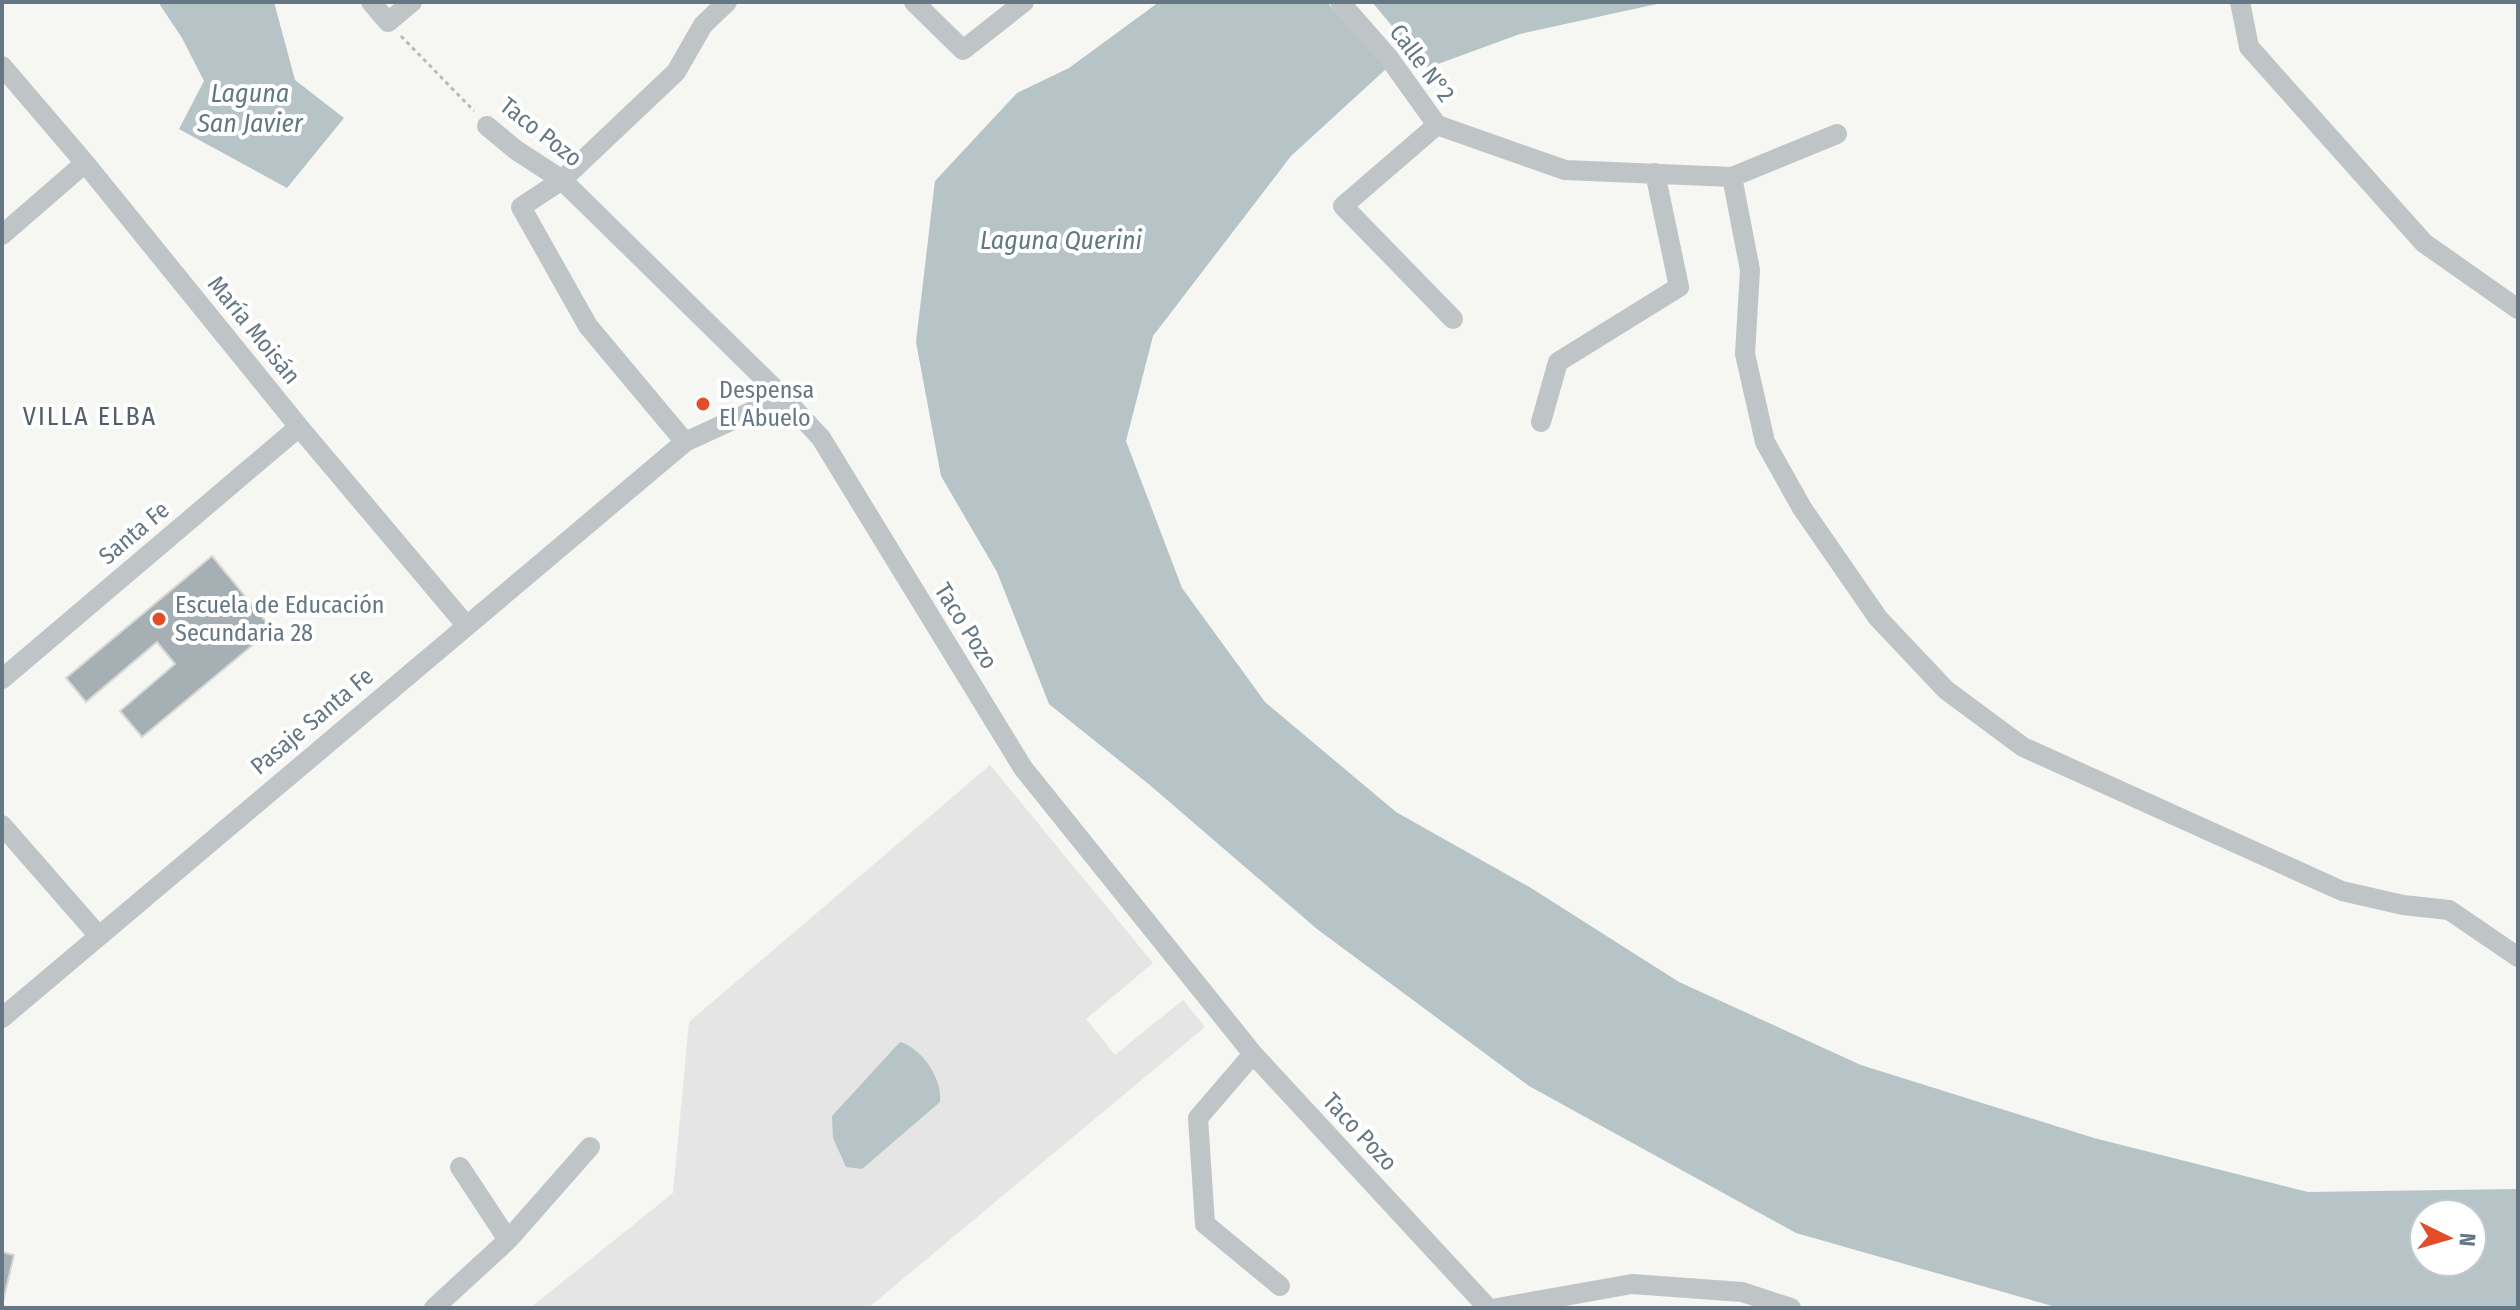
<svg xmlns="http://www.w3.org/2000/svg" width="2520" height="1310" font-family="'Fira Sans Condensed',sans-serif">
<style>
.built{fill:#e4e5e4}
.water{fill:#b6c3c7;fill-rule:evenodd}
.building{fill:#a6afb4;stroke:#d8d8d5;stroke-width:2}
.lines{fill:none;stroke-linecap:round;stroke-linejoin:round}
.path{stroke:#b7bbbe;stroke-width:3;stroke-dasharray:4 4;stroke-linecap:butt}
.minor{stroke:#bfc4c7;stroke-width:20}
.poi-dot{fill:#e24d27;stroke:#fff;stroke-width:3}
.labels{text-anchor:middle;stroke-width:8;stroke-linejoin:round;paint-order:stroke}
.street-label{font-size:24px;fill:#657784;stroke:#fff}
.poi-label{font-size:24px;fill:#657784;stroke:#fff;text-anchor:start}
.water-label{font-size:26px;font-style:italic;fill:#617980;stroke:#fff}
.neighbourhood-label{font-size:26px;letter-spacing:2px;fill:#536069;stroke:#fff}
</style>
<rect width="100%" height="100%" fill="#f6f6f3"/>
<!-- built -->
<path class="built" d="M990 765 1153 963 1086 1019 1115 1055 1183 1000 1205 1027 868 1308H530L673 1193 689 1022Z"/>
<!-- water -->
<path class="water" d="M158 2H274L295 80 344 118 287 188 179 129 204 81 182 38Z
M1159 2H1327L1386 69 1291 156 1153 336 1126 441 1182 588 1265 702 1396 812 1531 888 1679 982 1861 1065 2094 1138 2308 1192 2518 1189V1308H2059L1796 1233 1529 1086 1317 929 1151 786 1049 704 997 572 941 476 916 342 935 181 1017 93 1069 68ZM2424 1214H2472V1262H2424Z
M1372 2H1666L1520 34 1427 68Z
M900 1042C922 1048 943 1080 940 1102L862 1169 846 1167 833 1138 832 1116Z"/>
<!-- building -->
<path class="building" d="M212 556 272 629 142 737 120 711 175 664 157 642 86 702 66 678Z
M2 1252 14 1255 2 1306Z"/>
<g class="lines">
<!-- path -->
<path class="path" d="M401 36 474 111"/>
<!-- minor -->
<path class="minor" d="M371 2 388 22 412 2
M914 2 963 50 1024 2
M1340 2 1389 58 1437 125 1565 170 1732 177 1750 270 1745 354 1765 442 1802 508 1878 618 1946 690 2023 747 2342 891 2403 905 2449 910 2518 957
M2240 2 2249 47 2424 243 2518 309
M2 66 85 163 299 427 466 625
M1437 125 1343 206 1453 319
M487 126 516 150 562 180 783 397 821 438 1023 768 1253 1054 1488 1308
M1732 177 1837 134
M2 235 85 163
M1541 422 1558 362 1679 287 1655 173
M685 442 588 326 521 207 562 180 676 72 703 25 727 2
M2 679 299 427
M2 825 98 935
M2 1018 685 442 783 397
M1253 1054 1198 1118 1205 1224 1280 1286
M508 1240 590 1147
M434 1308 508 1240 460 1167
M1497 1308 1632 1284 1742 1292 1791 1308"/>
</g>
<!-- markers -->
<g class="poi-dot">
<circle cx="703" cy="404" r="8"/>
<circle cx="159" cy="619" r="8"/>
</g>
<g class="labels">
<!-- street labels -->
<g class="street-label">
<text transform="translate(1422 63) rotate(53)" y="8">Calle N°2</text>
<text transform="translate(541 132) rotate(38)" y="8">Taco Pozo</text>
<text transform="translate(254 330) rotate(51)" y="8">María Moisán</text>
<text transform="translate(134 533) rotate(-40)" y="8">Santa Fe</text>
<text transform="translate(966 626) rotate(58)" y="8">Taco Pozo</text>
<text transform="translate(312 721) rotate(-40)" y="8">Pasaje Santa Fe</text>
<text transform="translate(1360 1132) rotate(47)" y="8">Taco Pozo</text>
</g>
<!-- poi labels -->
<g class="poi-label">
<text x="719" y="398">Despensa<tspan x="719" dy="28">El Abuelo</tspan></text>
<text x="175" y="613">Escuela de Educación<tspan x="175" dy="28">Secundaria 28</tspan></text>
</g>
<!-- water labels -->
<g class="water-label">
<text x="250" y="102">Laguna<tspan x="250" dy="30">San Javier</tspan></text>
<text x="1061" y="249">Laguna Querini</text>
</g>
<!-- neighbourhood labels -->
<g class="neighbourhood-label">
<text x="90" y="425">VILLA ELBA</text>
</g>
</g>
<!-- border -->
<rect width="2520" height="1310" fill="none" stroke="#657784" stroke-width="8"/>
<!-- north arrow -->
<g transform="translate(2448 1238) rotate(95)"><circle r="38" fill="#ffffff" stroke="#c1c9ce" stroke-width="2"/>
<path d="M0-6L14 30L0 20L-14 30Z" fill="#e24d27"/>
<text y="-12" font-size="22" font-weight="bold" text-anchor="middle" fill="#657784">N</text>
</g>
</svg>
